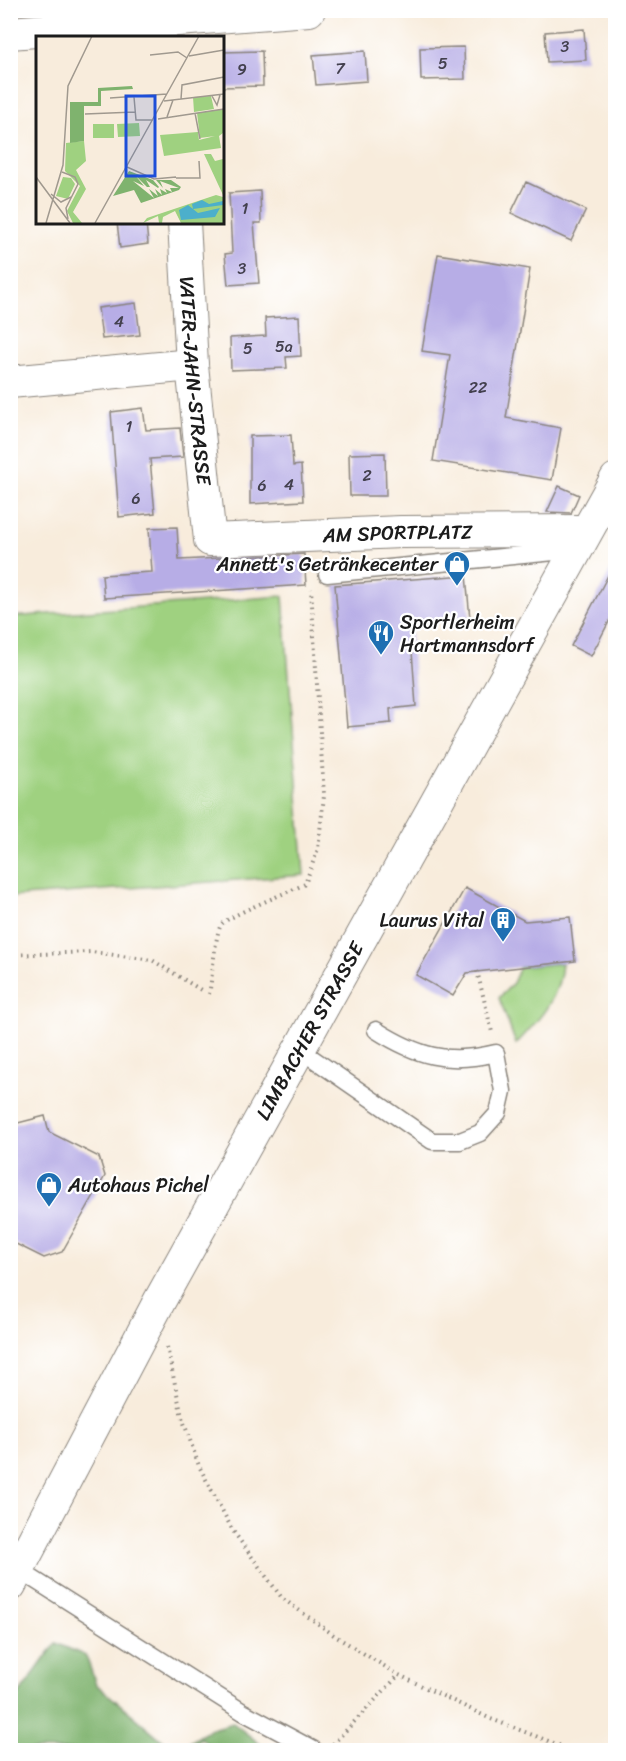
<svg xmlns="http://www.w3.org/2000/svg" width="626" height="1761" font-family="Sriracha,sans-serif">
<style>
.green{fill:#9fd180;stroke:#5e764e;stroke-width:1.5}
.forest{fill:#7fb36e;stroke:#4e6845;stroke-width:1.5}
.building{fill:#b7ade6}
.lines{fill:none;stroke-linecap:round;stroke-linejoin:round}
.lane-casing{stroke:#8a847c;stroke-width:19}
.street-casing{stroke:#8a847c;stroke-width:34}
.path{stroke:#8a847c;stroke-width:4;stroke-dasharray:1.5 4.5;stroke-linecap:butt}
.lane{stroke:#fff;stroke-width:16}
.street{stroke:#fff;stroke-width:32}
.labels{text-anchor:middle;stroke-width:4.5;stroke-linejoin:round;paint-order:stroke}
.number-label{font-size:16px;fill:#43404e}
.street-label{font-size:20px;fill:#1c1c1c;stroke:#fff}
.poi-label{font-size:20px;fill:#1c1c1c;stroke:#fff;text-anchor:end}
.inset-road{fill:none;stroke:#a0998f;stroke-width:1.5}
.view{fill:#1d4ed8;fill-opacity:0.15;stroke:#1d4ed8;stroke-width:3}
.inset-edge{fill:none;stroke:#1c1c1c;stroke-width:3}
</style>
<rect width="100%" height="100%" fill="#fff"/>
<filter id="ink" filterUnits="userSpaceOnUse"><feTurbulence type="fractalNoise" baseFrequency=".0167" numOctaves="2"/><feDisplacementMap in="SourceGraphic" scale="12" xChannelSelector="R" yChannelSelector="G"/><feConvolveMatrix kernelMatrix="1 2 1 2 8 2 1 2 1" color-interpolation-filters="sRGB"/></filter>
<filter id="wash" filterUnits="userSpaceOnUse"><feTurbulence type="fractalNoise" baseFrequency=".008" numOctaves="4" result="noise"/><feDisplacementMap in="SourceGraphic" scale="24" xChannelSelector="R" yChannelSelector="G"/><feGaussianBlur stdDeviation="1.35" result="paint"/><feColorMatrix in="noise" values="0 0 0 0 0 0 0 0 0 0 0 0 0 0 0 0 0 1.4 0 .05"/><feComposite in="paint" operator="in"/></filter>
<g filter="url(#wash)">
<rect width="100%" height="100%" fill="#f8ecdc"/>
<!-- green -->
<path class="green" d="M283 596 304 875 11 897V617Z
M562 963C561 997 538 1021 516 1044L499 998 513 983 520 967Z"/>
<!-- forest -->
<path class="forest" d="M56 1643 86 1656 96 1684 174 1750H11V1705Z
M233 1723 268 1750H214L201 1738 188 1750H177L211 1729Z"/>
<g id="blocks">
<!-- building -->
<path class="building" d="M584 29 586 60 547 62 545 32Z
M464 47 465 79 421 80 420 48Z
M262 51 263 86 222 87V52Z
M365 51 367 81 316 85 313 55Z
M526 182 586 210 571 241 511 213Z
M260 191 261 223H254L259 283 228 285 225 254 232 253 229 193Z
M117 222H146L148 244 120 248Z
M438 254 530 269 506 418 561 428 552 480 433 461 450 355 422 351Z
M136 303 140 335 102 339 98 308Z
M299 316 301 356 286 357 287 368 231 370 230 338 266 336 265 318Z
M143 408 146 430 180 428 183 457 150 459 155 513 119 517 111 412Z
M291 435 293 466 301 465 303 501 250 504V436Z
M385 453 386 496H350L349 454Z
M559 486 579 495 571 513 547 512Z
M177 527 179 560 304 554 306 585 104 598 102 575 152 572 149 528Z
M615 562V610L591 656 571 646Z
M466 575 470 619 410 624 416 706 390 709 391 723 347 727 335 585Z
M465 888 525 921 570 917 575 961 467 973 453 996 416 975Z
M45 1116 49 1132 99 1157 105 1176 62 1252 44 1258 10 1241V1125Z"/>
</g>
</g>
<g filter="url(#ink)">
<use href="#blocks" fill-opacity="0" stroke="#8a847c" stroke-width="1.5"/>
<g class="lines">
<!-- lane casing -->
<g class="lane-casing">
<path id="lane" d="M327 574 575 550
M299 1049 432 1141H460L480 1133 498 1113 503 1091 496 1053C447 1065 417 1056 376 1030
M19 1570 243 1712 314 1750"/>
</g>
<!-- street casing -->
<g class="street-casing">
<g id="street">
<path d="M10 33 309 10"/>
<path id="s1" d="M184 222 192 365 210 540 401 532 585 531"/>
<path d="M10 382 192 365"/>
<path id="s2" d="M10 1585 160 1300 616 479"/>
</g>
</g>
<!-- path -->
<path class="path" d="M10 955 92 952 152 960 201 990
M477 971 492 1032
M209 994C212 981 215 934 221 925 225 917 291 891 305 884L318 849 324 796 311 589
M167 1347 182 1417 199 1466 233 1531 282 1598 335 1636 399 1675 491 1719 572 1750
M333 1744 399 1675"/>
<!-- lane -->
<use href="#lane" class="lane"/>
<!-- street -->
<use href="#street" class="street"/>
</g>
</g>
<!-- icons -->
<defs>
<g id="shop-pin" transform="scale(1.35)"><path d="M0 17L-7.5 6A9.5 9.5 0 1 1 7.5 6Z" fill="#1f6fb2" stroke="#fff"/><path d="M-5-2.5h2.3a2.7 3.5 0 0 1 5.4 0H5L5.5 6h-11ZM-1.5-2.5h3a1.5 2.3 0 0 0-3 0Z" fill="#fff"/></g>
<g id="restaurant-pin" transform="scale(1.35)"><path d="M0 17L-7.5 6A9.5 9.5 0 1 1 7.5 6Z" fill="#1f6fb2" stroke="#fff"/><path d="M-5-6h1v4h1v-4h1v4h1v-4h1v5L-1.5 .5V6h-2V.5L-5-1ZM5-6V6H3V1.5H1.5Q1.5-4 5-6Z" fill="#fff"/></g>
<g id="building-pin" transform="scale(1.35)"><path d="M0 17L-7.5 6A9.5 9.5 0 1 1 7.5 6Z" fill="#1f6fb2" stroke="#fff"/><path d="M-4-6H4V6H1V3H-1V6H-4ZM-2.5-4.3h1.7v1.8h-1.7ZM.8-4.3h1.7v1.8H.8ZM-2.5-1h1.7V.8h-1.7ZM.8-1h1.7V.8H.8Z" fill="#fff"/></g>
</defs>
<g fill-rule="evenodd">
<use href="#shop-pin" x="457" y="564"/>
<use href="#restaurant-pin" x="381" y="633"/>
<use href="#building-pin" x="503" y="920"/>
<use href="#shop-pin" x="49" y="1185"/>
</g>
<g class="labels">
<!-- number labels -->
<g class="number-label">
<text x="565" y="52">3</text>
<text x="443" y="69">5</text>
<text x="340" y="74">7</text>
<text x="242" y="75">9</text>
<text x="245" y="214">1</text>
<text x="242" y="274">3</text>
<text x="119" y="327">4</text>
<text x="284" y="352">5a</text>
<text x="248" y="354">5</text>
<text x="478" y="393">22</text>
<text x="129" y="432">1</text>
<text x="367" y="481">2</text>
<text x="289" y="490">4</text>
<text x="262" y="491">6</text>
<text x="136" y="504">6</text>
</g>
<!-- street labels -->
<g class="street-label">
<text dy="7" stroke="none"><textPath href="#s1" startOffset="159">VATER-JAHN-STRASSE</textPath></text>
<text dy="7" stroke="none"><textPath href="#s1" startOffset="507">AM SPORTPLATZ</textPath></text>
<text dy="7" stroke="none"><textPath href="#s2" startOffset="630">LIMBACHER STRASSE</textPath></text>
</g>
<!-- poi labels -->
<g class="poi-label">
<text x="438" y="571">Annett's Getränkecenter</text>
<text x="400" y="629" text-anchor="start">Sportlerheim<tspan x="400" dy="23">Hartmannsdorf</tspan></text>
<text x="484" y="927">Laurus Vital</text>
<text x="68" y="1192" text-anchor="start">Autohaus Pichel</text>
</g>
</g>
<!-- overview -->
<g transform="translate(36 36)">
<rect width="188" height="188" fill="#f8ecdc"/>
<path d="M175 60 178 73 158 76 157 61ZM187 73V97L183 100 185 112 128 120 124 99 162 96 163 104 179 100 164 102 161 77ZM103 87 104 100 82 101 81 88ZM57 88H78V102H57ZM48 105 50 125 40 134 50 153 37 176 46 187H37L31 175 44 150 29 135 30 107ZM168 118H175L179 125 187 123V159ZM27 141 35 142 39 148 32 163 20 160ZM180 159 187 161V187H145L139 175 127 181 126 187H123L122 180 107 187 111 182Z" fill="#9fd180"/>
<path d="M96 50 97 53 65 55V70H48V105L34 107V66H62V52ZM93 135 117 144 123 151 122 152 110 144 114 151H111L99 139 108 150 97 145 118 162 113 153 122 160 119 153 126 159 124 153 131 157 129 153 136 156 134 152H143L124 145 127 152 120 144H135L145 151 143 154 105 167 98 154 77 160Z" fill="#7fb36e"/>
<path d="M166 164 173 168 187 165V169L157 173 156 168ZM152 169 162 177 184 172 179 181 145 184 143 174Z" fill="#4cafcb"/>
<path class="inset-road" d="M114 19 142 16 151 22M153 20 188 14M176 60 181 69 184 59M98 61 100 84H117M74 62 131 58M145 63 146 49 188 41M128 65 188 58M159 77 164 103M49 78 99 76M131 81 137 64M122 83 188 73M91 131 118 143 140 141M26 136 39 141 42 148 30 172 32 183M0 141 34 187M140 142H164L163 125M15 158 25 166 35 161M10 187 27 129 32 50 56 0M59 187 163 0"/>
<path class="view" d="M90 60H119V140H90Z"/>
<rect width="188" height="188" class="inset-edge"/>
</g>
<!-- margin -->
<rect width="626" height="1761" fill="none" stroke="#fff" stroke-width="36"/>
</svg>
